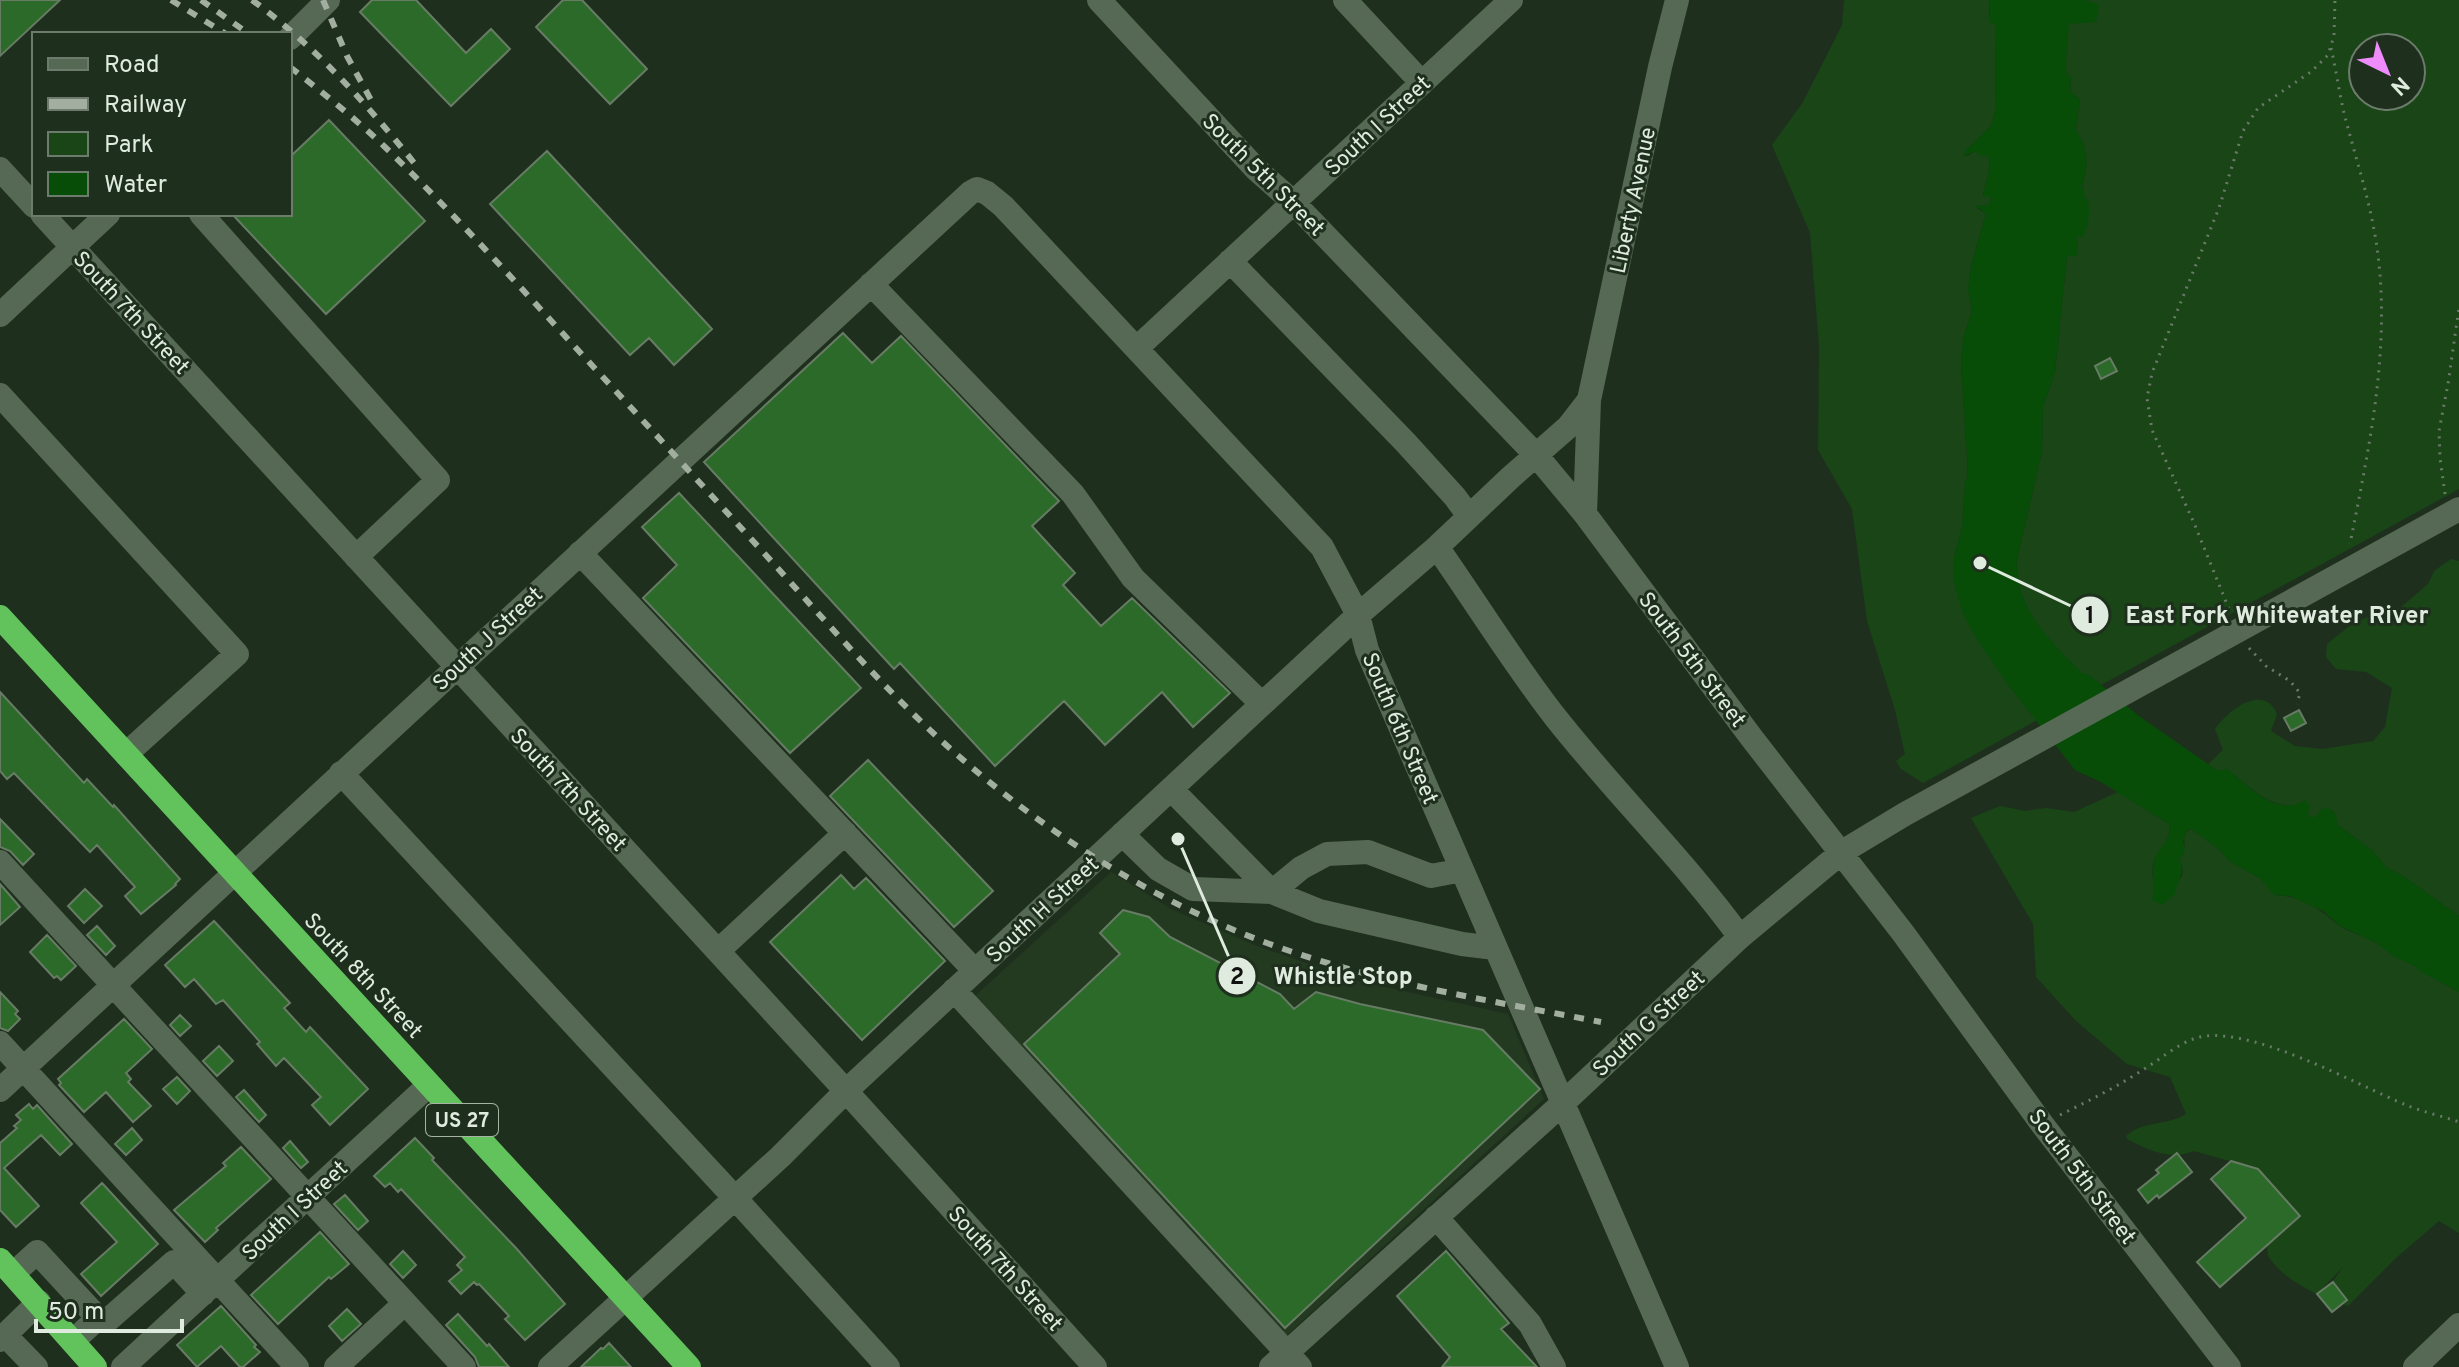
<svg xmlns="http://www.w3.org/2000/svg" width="2459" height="1367" font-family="Overpass,sans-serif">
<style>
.built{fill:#233a21}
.green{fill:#194517;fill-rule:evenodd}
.water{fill:#074d08}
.building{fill:#2c6a2a;stroke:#677b65;stroke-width:2}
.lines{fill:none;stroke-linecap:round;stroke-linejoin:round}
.path{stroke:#6a7a69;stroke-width:3;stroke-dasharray:2 6;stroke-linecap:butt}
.minor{stroke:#566954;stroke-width:24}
.highway{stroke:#62c35d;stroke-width:24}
.rail{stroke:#a1aea0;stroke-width:6;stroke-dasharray:10 10;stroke-linecap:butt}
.labels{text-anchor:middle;stroke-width:6;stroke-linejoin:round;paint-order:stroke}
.shield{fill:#1e301d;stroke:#a6b3a5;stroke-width:2}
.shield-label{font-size:20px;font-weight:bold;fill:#e0ebdf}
.street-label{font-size:22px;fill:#e0ebdf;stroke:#1e301d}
.leader{fill:none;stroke:#e0ebdf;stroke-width:3}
.callout-dot{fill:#e0ebdf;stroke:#1e301d;stroke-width:3}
.mark-label{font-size:24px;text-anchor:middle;font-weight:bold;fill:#111}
.callout-label{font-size:24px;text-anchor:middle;font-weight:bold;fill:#e0ebdf;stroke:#1e301d;stroke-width:6;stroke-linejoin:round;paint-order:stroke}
</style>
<rect width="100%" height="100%" fill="#1e301d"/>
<!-- built -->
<path class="built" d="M1111 872 1173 910 1257 946 1358 981 1508 1014 1544 1099 1275 1346 963 1007Z"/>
<!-- green -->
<path class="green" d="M1844 0H1989V16L1996 24 1995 111 1991 126 1965 151 1964 155 1967 156 1975 151 1989 157C1991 172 1985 182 1983 196H1989L1991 199 1988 205 1977 206V208L1986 214 1971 266 1968 289 1972 311 1963 339 1961 363 1968 473 1965 484 1962 528 1954 557 2009 686 2037 720 1923 783 1901 769 1896 761 1905 754 1895 710 1867 621 1852 509 1818 450 1819 345 1810 233 1772 145 1803 102 1842 25Z
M2084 0H2459V489L2101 685 2089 675 2082 674C2051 642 2014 608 2017 560L2042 451 2043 407 2055 372 2067 256 2078 253 2077 242 2084 197 2082 188 2087 164 2084 145 2076 129 2080 99 2070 93 2071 77 2065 73 2068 24 2096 21 2098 5ZM2363 48H2411V96H2363Z
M2451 559 2459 561V916L2403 876 2386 867 2373 851 2338 825 2333 811 2324 809 2316 817H2310L2307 812 2297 805C2271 810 2247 785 2227 769L2218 772 2208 764 2223 750 2215 729C2227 711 2264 682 2277 714L2271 731 2295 746 2323 749 2373 741 2385 727 2392 688 2366 672 2336 669 2326 657 2327 644 2348 627 2367 617 2400 608 2428 584 2434 571Z
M2118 792 2169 824C2173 840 2159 848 2154 861 2151 871 2153 880 2155 889 2172 885 2191 881 2179 859L2185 846C2183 840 2184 831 2191 829L2219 849 2228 860 2261 879 2280 896C2303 895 2322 912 2340 926 2350 933 2363 935 2374 942 2389 951 2402 960 2418 967L2419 970 2459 992V1233L2439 1221 2396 1258 2348 1306 2343 1304 2347 1300 2333 1281 2343 1267 2317 1294C2297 1284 2281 1275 2268 1256L2258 1169 2194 1151C2170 1161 2148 1150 2127 1139L2126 1136C2144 1120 2167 1126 2186 1114L2170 1077 2127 1064 2076 1021 2036 977 2033 924 1971 818 2000 806 2025 811 2046 808 2074 812Z"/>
<!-- water -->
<path class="water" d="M1989 0H2084L2099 4 2096 22 2069 24 2065 72 2071 77 2070 92 2080 99 2076 129 2084 145 2087 164 2082 188 2085 191 2084 197 2088 200C2090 211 2089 226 2083 237L2078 236V253L2076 256H2067L2055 372 2043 407 2042 451 2017 560C2014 607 2051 642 2082 673L2089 675 2139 716 2218 771 2227 769C2247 785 2278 819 2305 800L2311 807 2307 812 2311 817H2316C2318 815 2319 811 2322 809 2332 805 2338 817 2338 825L2373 851 2386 867 2403 876 2459 916V992L2418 970 2417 967 2395 957 2375 942 2340 926 2323 911 2290 896 2274 895 2261 879 2228 860 2219 849 2191 829 2187 830 2183 841C2186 848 2185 854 2179 859 2187 872 2176 881 2175 894L2162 905 2152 899C2156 886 2150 873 2155 859 2159 846 2173 841 2169 824L2101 782 2075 770 2009 686 1976 638 1963 614 1953 579 1954 557 1962 528 1965 484 1968 473 1961 363 1963 339 1972 311 1968 289 1971 266 1986 214 1976 206 1988 205 1991 199 1989 196 1983 197C1985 183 1991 172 1989 157L1978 155 1976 151 1964 156 1965 151 1991 126 1995 111 1996 24 1990 23Z"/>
<!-- building -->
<path class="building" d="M0 0H60L0 56Z
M372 0H416L466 53 491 29 510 49 451 106 360 12Z
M563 0H582L647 69 610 104 536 27Z
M329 120 425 221 326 314 232 214H290V157Z
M547 151 712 329 674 365 649 338 630 355 490 204Z
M843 333 872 363 901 336 1059 501 1032 526 1075 573 1063 585 1101 626 1132 598 1230 693 1193 727 1162 692 1105 745 1064 701 995 766 900 663 894 669 704 462Z
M2110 358 2117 371 2101 379 2095 366Z
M679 493 861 688 790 753 643 598 677 565 642 527Z
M0 692 84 783 87 779 113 807 114 805 180 879 175 884 176 885 141 914 125 896 135 887 97 845 90 852 14 773 7 779 0 771Z
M2299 710 2306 723 2291 731 2284 718Z
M868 760 993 891 954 927 830 796Z
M0 819 34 854 23 865 10 851 0 847Z
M841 875 854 889 866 878 945 961 862 1040 770 942Z
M0 884 20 907 0 925Z
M85 889 102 906 84 923 68 906Z
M1123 910 1149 917 1170 937 1280 994 1294 1009 1316 992 1360 1004 1483 1030 1540 1089 1285 1328 1024 1044 1120 954 1100 933Z
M214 921 290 1003 284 1008 306 1032 310 1027 368 1089 330 1125 312 1105 321 1097 284 1058 276 1066 257 1044 260 1042 223 1000 216 1004 194 979 185 987 165 965Z
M97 926 115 946 106 955 87 935Z
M47 935 76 966 61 980 57 976 54 978 30 952Z
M0 992 18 1011 15 1014 20 1019 8 1031 0 1028Z
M180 1015 191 1026 180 1036 170 1025Z
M124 1019 152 1049 126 1073 131 1079 128 1082 151 1106 133 1122 106 1092 84 1112 59 1085 61 1083 58 1079Z
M219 1046 233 1061 217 1076 203 1061Z
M177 1077 190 1091 177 1104 163 1089Z
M244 1090 266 1115 259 1122 236 1097Z
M29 1104 33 1109 37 1105 72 1144 60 1155 41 1135 4 1168 39 1206 16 1227 0 1210V1143L17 1128 14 1126 21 1120 16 1115Z
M132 1128 142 1140 126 1155 115 1144Z
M415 1138 434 1158 432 1160 516 1248 565 1304 525 1340 505 1319 509 1316 479 1284 477 1285 474 1282 461 1294 449 1281 462 1270 457 1265 465 1257 401 1189 398 1192 390 1183 385 1187 374 1176Z
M290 1141 308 1162 301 1168 283 1148Z
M241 1147 271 1179 216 1228 218 1230 205 1242 174 1210 226 1166 223 1163Z
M2177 1153 2192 1172 2159 1198 2157 1195 2148 1203 2138 1190 2159 1173 2156 1170Z
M2231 1161 2258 1169 2300 1216 2220 1287 2197 1262 2246 1218 2211 1179Z
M102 1183 158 1244 101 1296 81 1274 117 1242 81 1203Z
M345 1195 368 1221 358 1230 334 1204Z
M320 1232 349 1264 331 1279 329 1277 278 1324 251 1295Z
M403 1251 416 1265 403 1278 390 1264Z
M1446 1251 1509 1323 1501 1329 1537 1367H1442L1450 1357 1397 1296Z
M2333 1282 2347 1300 2332 1312 2317 1294Z
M221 1306 256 1345 254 1347 260 1352 243 1367H240L221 1346 197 1367 177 1345Z
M347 1309 361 1324 342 1341 329 1326Z
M458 1314 487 1346 489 1344 509 1367H479L475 1357 446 1325Z
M609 1343 631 1367H581L601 1348 603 1349Z"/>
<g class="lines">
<!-- path -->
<path class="path" d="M2331 48C2336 69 2339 92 2344 113 2356 160 2372 206 2378 255 2390 352 2369 448 2350 544
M2445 494 2440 458 2439 431 2448 384 2459 308
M2229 609 2194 523 2152 430 2147 398 2152 373 2219 208 2243 131 2258 108 2312 71 2328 55 2334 36 2335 0
M2249 648 2266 666 2290 681 2300 693 2297 704
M2060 1115C2088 1101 2115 1088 2141 1071 2158 1061 2175 1046 2193 1039 2242 1020 2357 1085 2406 1105 2423 1112 2442 1116 2459 1122"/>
<!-- minor -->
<path class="minor" d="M1099 0 1256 169 1293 202 1536 455 1585 514 1751 737 1903 933 2042 1124 2229 1367
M1345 0 1422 83
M290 38 328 0
M0 169 34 206
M42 214 846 1091 1095 1367
M201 214 438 480 356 557
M1230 261 1406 443 1455 497 1469 516
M871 284 1073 494 1133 578 1262 704
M0 315 108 214
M1137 348 1511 0
M0 395 237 654 126 754
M1585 514 1589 400
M1437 547C1477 604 1513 663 1556 718 1615 793 1684 860 1740 937
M580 553 975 971
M341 773 735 1198 888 1367
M1171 789 1272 892 1301 868 1327 854 1368 852 1431 876 1462 870
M1122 834 1158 869 1193 889 1272 892 1319 911 1462 944 1495 948
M0 862 464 1367
M718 951 845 833
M954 990 1300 1367
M0 1043 297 1367
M0 1090 970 193 977 189 987 193 1003 206 1322 547 1358 615 1367 650 1677 1367
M1436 1217 1530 1324 1554 1367
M13 1274 37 1252 98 1318 73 1341
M98 1318 108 1320 174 1262 203 1294
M5 1335 36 1367
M0 1340 39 1302
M123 1367 429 1085
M336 1367 405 1303
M550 1367 780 1157 846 1091 1358 615 1437 547 1511 477 1568 427 1589 400 1660 67 1677 0
M1271 1367 1562 1104 1740 937 1842 852 1905 814 2459 509
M2415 1367 2459 1325"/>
<!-- highway -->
<path class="highway" d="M0 617 689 1367
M0 1260 95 1367"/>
<!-- rail -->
<path class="rail" d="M171 0 226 34
M201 0 249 34
M252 0C315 46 367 104 415 164
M323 0 347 56 371 100
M290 67C323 93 356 119 386 148 452 212 514 280 576 348 639 416 701 484 763 552 825 620 885 691 954 752 1033 822 1124 882 1220 924 1342 978 1472 997 1601 1022"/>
</g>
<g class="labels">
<!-- shield labels -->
<rect class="shield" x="426" y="1104" width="72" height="32" rx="6"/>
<g class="shield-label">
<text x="462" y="1127">US 27</text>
</g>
<!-- street labels -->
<g class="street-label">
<text transform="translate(1377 125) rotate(-43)" y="8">South I Street</text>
<text transform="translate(1264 174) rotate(45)" y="8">South 5th Street</text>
<text transform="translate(1632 200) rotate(-78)" y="8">Liberty Avenue</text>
<text transform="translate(132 312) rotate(47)" y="8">South 7th Street</text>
<text transform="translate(487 638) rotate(-43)" y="8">South J Street</text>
<text transform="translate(1693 659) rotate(53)" y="8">South 5th Street</text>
<text transform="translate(1401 728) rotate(67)" y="8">South 6th Street</text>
<text transform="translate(569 789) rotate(47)" y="8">South 7th Street</text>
<text transform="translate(1042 909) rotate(-43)" y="8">South H Street</text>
<text transform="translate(364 975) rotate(47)" y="8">South 8th Street</text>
<text transform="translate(1648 1023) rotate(-43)" y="8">South G Street</text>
<text transform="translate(2083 1176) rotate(53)" y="8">South 5th Street</text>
<text transform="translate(294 1210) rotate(-43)" y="8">South I Street</text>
<text transform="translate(1006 1268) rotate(48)" y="8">South 7th Street</text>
</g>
</g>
<!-- callouts -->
<path class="leader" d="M1980 563L2090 615M1178 839L1237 976"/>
<g class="callout-dot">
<circle cx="1980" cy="563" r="8"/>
<circle cx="1178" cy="839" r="8"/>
<circle cx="2090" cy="615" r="20"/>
<circle cx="1237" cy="976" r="20"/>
</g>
<g class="mark-label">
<text x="2090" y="623">1</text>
<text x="1237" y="984">2</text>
</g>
<g class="callout-label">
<text x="2277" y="623">East Fork Whitewater River</text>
<text x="1343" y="984">Whistle Stop</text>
</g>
<!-- legend -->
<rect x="32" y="32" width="260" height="184" fill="#1e301d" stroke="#6c7b6b" stroke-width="2"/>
<rect x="48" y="58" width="40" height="12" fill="#566954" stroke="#6c7b6b" stroke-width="2"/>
<text x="104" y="72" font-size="24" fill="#e0ebdf">Road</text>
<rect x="48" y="98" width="40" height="12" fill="#a1aea0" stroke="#6c7b6b" stroke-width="2"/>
<text x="104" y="112" font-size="24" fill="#e0ebdf">Railway</text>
<rect x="48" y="132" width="40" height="24" fill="#194517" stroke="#6c7b6b" stroke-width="2"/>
<text x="104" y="152" font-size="24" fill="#e0ebdf">Park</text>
<rect x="48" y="172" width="40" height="24" fill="#074d08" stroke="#6c7b6b" stroke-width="2"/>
<text x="104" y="192" font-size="24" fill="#e0ebdf">Water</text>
<!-- north arrow -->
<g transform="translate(2387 72) rotate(137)"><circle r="38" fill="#1e301d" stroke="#6c7b6b" stroke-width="2"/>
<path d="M0-6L14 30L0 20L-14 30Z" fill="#ed8cfa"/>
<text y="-12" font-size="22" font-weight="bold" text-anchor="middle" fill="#e0ebdf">N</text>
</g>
<!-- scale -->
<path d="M36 1319v12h146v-12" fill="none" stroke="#e0ebdf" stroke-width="4"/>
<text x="48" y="1319" font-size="24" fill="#e0ebdf" stroke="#1e301d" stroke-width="6" paint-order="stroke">50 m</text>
</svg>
